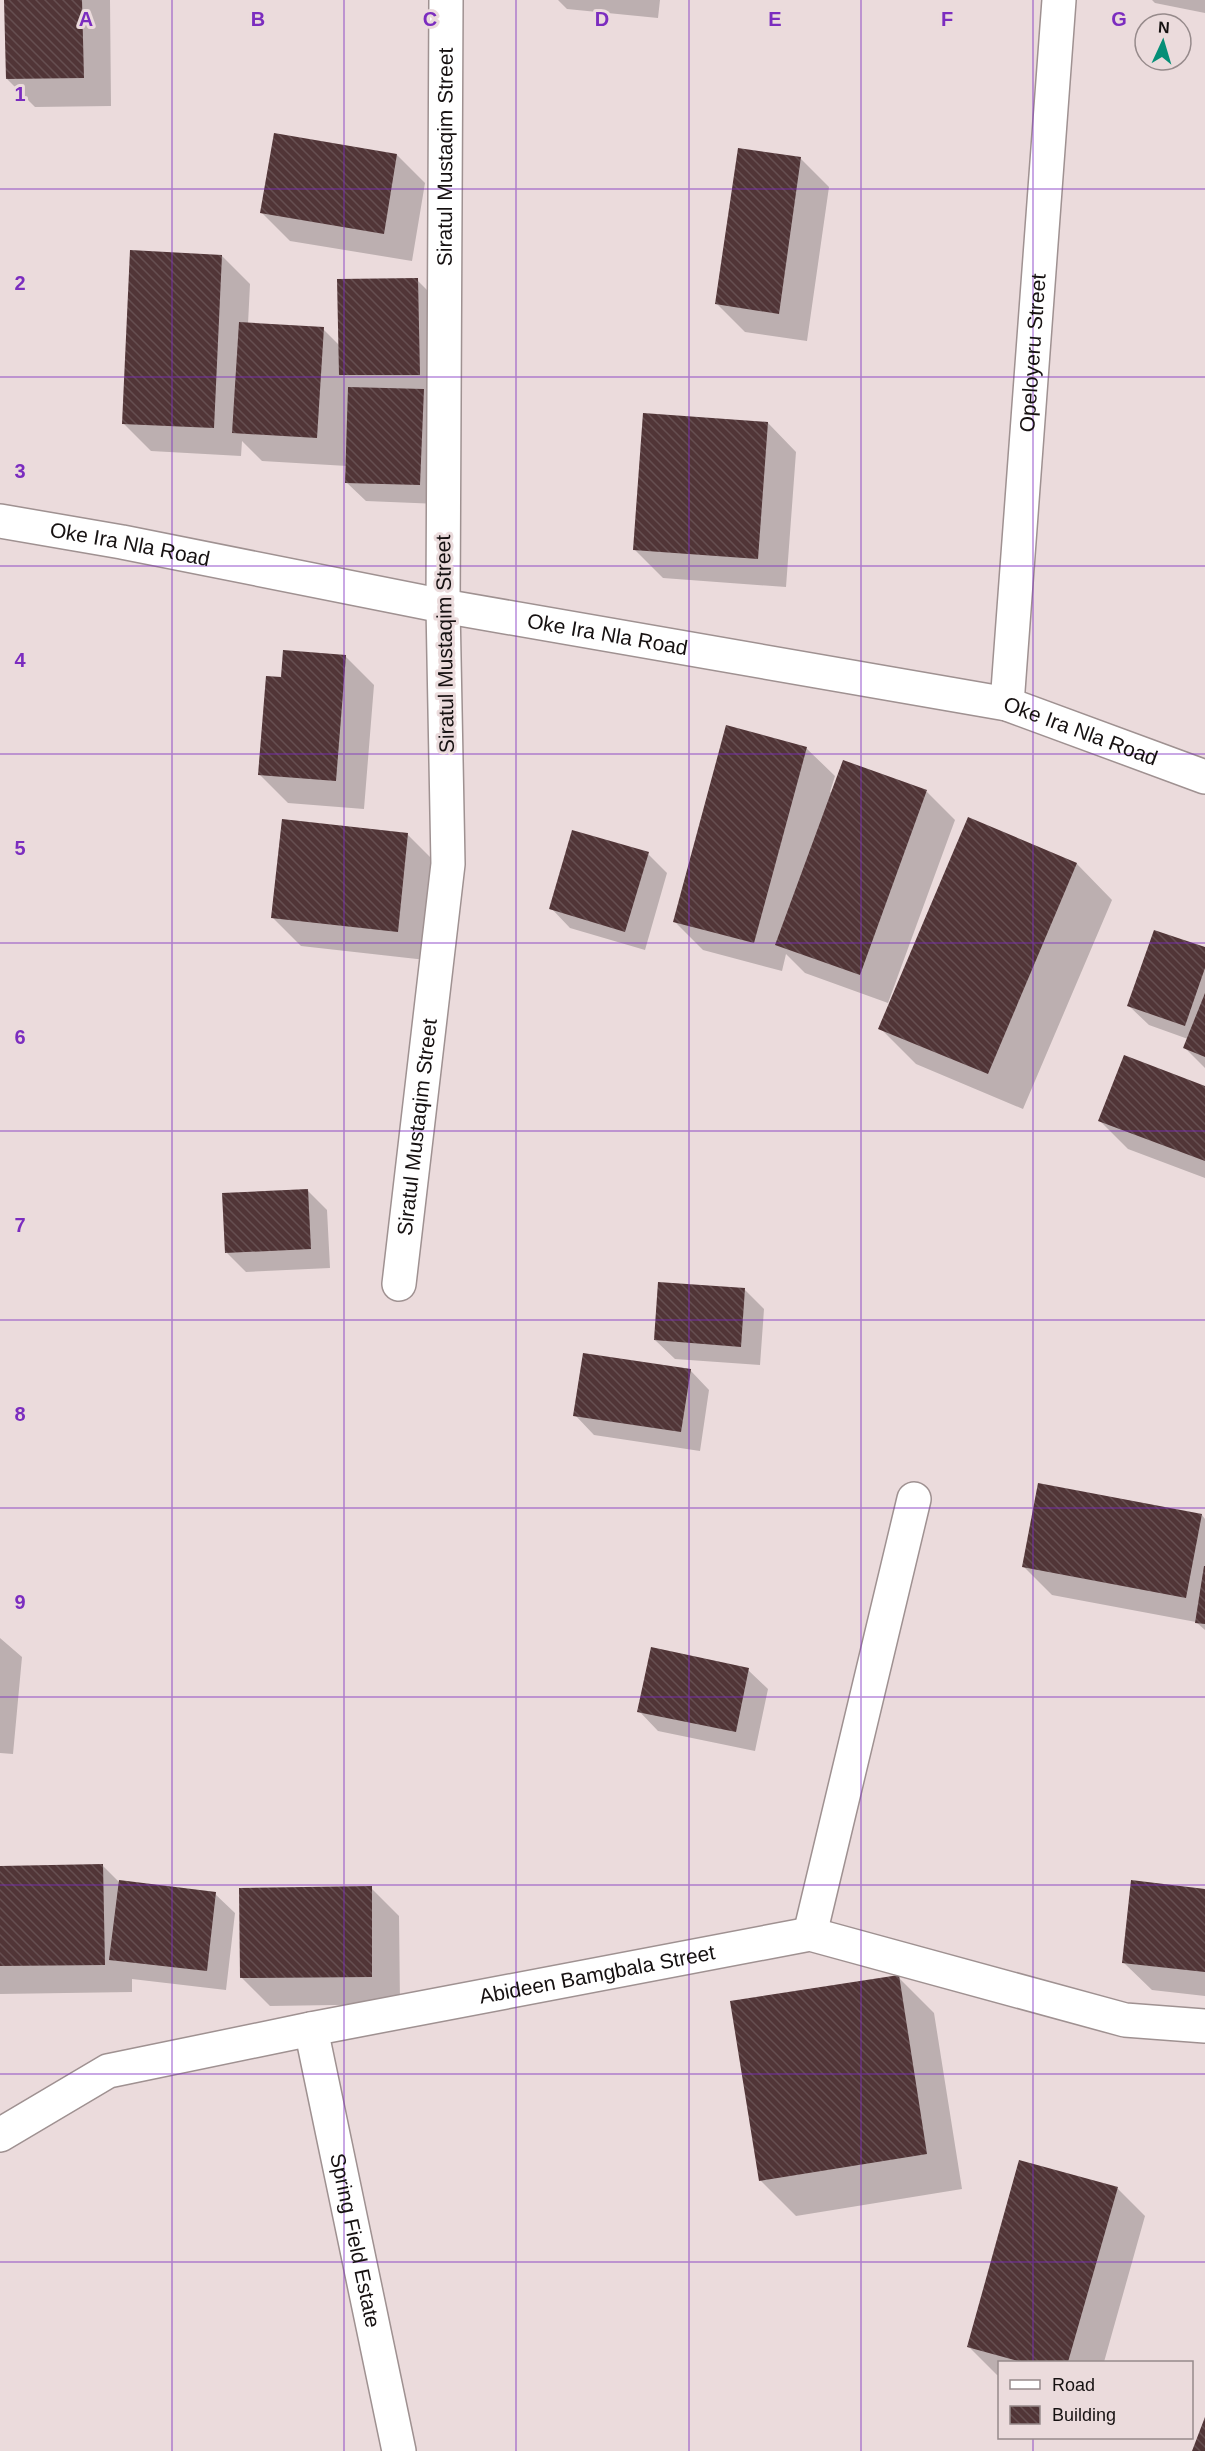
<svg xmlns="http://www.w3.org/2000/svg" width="1205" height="2451" font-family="Arial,sans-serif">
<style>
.shadow{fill:#0003}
.building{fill:url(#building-back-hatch)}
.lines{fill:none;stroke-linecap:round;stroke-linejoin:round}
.minor-casing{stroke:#9f9191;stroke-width:36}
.minor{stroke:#fff;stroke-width:33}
.grid{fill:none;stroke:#7b2cbf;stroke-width:1.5;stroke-opacity:0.55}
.labels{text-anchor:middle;stroke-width:6;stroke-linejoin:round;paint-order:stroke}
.street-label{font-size:21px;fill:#161111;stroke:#ebdbdc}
.grid-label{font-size:20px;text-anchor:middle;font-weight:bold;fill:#7b2cbf;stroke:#ebdbdc;stroke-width:6;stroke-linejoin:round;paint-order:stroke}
</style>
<defs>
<pattern id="building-back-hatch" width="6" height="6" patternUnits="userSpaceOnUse" patternTransform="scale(1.5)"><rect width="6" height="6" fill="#513537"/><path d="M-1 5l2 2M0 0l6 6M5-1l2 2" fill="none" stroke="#664f51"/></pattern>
</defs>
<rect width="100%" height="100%" fill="#ebdbdc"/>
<!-- shadow -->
<path class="shadow" d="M6 0H110L111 106 35 107 7 79Z
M558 0H660L658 18 567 9Z
M1152 0H1205V13L1155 3Z
M397 155 425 183 412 261 290 241 262 213Z
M801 159 829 187 807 341 745 332 717 304Z
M222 256 250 284 248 324 323 329 340 346 417 280 436 299 438 393 426 394 442 410 439 504 366 501 346 482 347 466 262 461 242 441 241 456 151 451 123 423Z
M768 423 796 452 786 587 663 578 635 550Z
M346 657 374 685 364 809 288 803 260 775 283 679Z
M806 748 835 776 830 792 832 793 844 762 927 792 955 820 888 1003 805 973 786 954 782 971 703 950 674 921Z
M969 819 1077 864 1112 900 1023 1109 916 1064 880 1028Z
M408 835 436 863 426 960 301 946 273 918Z
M648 854 667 873 645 950 570 928 551 908Z
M1205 948V1068L1185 1048 1188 1039 1149 1025 1129 1006Z
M1205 1087V1178L1128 1149 1100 1121Z
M307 1190 327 1210 330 1268 246 1272 226 1252Z
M745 1290 764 1309 760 1365 675 1359 655 1340Z
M690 1370 709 1390 700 1451 594 1435 575 1415Z
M1202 1515 1205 1519V1630L1196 1622 1052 1595 1023 1566Z
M0 1638 22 1657 13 1754 0 1753Z
M748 1670 768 1689 755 1751 658 1731 639 1711Z
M103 1866 119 1882 215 1894 235 1913 226 1990 132 1979V1992L0 1994V1867Z
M371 1888 399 1916 400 2004 270 2006 242 1978Z
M1205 1890V1996L1152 1990 1123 1962Z
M898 1977 934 2013 962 2189 796 2216 760 2180Z
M1117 2188 1145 2216 1104 2362H1000V2376L997 2375 969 2347Z"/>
<!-- building -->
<path class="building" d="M4 0H82L84 78 6 79Z
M274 133 397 154 384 234 260 213Z
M738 148 801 157 779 314 715 304Z
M130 250 222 255 214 428 122 424Z
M418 278 420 375H339L337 279Z
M239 322 324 327 317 438 232 433Z
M348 387 424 389 420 485 345 483Z
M643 413 768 422 758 559 633 550Z
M283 650 346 655 336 781 258 775 266 676 281 677Z
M726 725 807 747 754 943 673 922Z
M843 760 927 790 860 975 775 945Z
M968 817 1077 863 988 1074 878 1029Z
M282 819 408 833 398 932 271 918Z
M572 830 649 852 625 932 549 909Z
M1154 930 1205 947V968L1185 1026 1127 1006Z
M1205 993V1057L1183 1048Z
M1124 1055 1205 1086V1161L1098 1121Z
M308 1189 311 1249 225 1253 222 1193Z
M658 1282 745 1288 741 1347 654 1340Z
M583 1353 691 1369 681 1432 573 1416Z
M1038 1483 1202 1514 1186 1598 1022 1567Z
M1204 1566H1205V1624L1195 1623Z
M651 1647 749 1668 736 1732 637 1712Z
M103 1864 105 1965 0 1966V1866Z
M119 1880 216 1892 207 1971 109 1960Z
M1131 1880 1205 1889V1972L1122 1963Z
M372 1886V1977L240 1978 239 1888Z
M899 1975 927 2154 759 2181 730 2001Z
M1019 2160 1118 2187 1068 2362H1022L967 2347Z
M1205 2417V2451H1192Z"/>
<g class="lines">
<!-- minor casing -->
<g class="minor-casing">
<g id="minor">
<path id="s1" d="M0 521 122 542 443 606 1007 704 1205 777"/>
<path id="s2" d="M1007 704 1059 0"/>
<path id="s3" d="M399 1284 448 864 443 606 446 0"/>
<path d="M810 1934 914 1499"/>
<path id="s4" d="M311 2029 399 2451"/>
<path id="s5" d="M0 2135 108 2071 311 2029 810 1934 1125 2020 1205 2026"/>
</g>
</g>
<!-- minor -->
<use href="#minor" class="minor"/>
</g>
<!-- grid -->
<path class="grid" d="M172 0V2451M344 0V2451M516 0V2451M689 0V2451M861 0V2451M1033 0V2362M0 189H1205M0 377H1205M0 566H1205M0 754H1205M0 943H1205M0 1131H1205M0 1320H1205M0 1508H1205M0 1697H1205M0 1885H1205M0 2074H1205M0 2262H1205M1033 2438V2451"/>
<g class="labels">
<!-- street labels -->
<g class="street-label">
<text dy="7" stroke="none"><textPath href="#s3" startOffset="1130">Siratul Mustaqim Street</textPath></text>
<text dy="7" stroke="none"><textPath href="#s2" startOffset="352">Opeloyeru Street</textPath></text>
<text dy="7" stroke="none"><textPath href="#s1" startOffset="132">Oke Ira Nla Road</textPath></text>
<text dy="7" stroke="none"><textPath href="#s1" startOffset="618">Oke Ira Nla Road</textPath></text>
<text transform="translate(445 644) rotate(-91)" y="7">Siratul Mustaqim Street</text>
<text dy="7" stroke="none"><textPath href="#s1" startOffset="1102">Oke Ira Nla Road</textPath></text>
<text dy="7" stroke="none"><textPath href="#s3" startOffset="158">Siratul Mustaqim Street</textPath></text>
<text dy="7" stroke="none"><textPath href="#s5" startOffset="624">Abideen Bamgbala Street</textPath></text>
<text dy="7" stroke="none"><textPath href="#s4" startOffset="216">Spring Field Estate</textPath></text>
</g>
</g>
<g class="grid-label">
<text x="86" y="26">A</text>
<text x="258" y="26">B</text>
<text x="430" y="26">C</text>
<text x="602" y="26">D</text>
<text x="775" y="26">E</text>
<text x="947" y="26">F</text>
<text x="1119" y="26">G</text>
<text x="20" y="101">1</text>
<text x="20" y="290">2</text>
<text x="20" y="478">3</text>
<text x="20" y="667">4</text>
<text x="20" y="855">5</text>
<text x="20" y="1044">6</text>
<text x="20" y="1232">7</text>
<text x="20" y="1421">8</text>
<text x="20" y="1609">9</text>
</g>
<!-- legend -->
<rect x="998" y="2361" width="195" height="78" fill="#ebdbdc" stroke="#968a8b" stroke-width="1.5"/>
<rect x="1010" y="2380" width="30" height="9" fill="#ffffff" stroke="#968a8b" stroke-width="1.5"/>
<text x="1052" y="2391" font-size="18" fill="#161111">Road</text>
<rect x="1010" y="2406" width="30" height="18" fill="url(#building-back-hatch)" stroke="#968a8b" stroke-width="1.5"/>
<text x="1052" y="2421" font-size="18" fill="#161111">Building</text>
<!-- north arrow -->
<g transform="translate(1163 42) rotate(4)"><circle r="28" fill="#ebdbdc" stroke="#968a8b" stroke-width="1.5"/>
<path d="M0-4.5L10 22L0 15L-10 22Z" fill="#058f77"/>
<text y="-9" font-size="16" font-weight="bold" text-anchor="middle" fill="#161111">N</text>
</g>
</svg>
